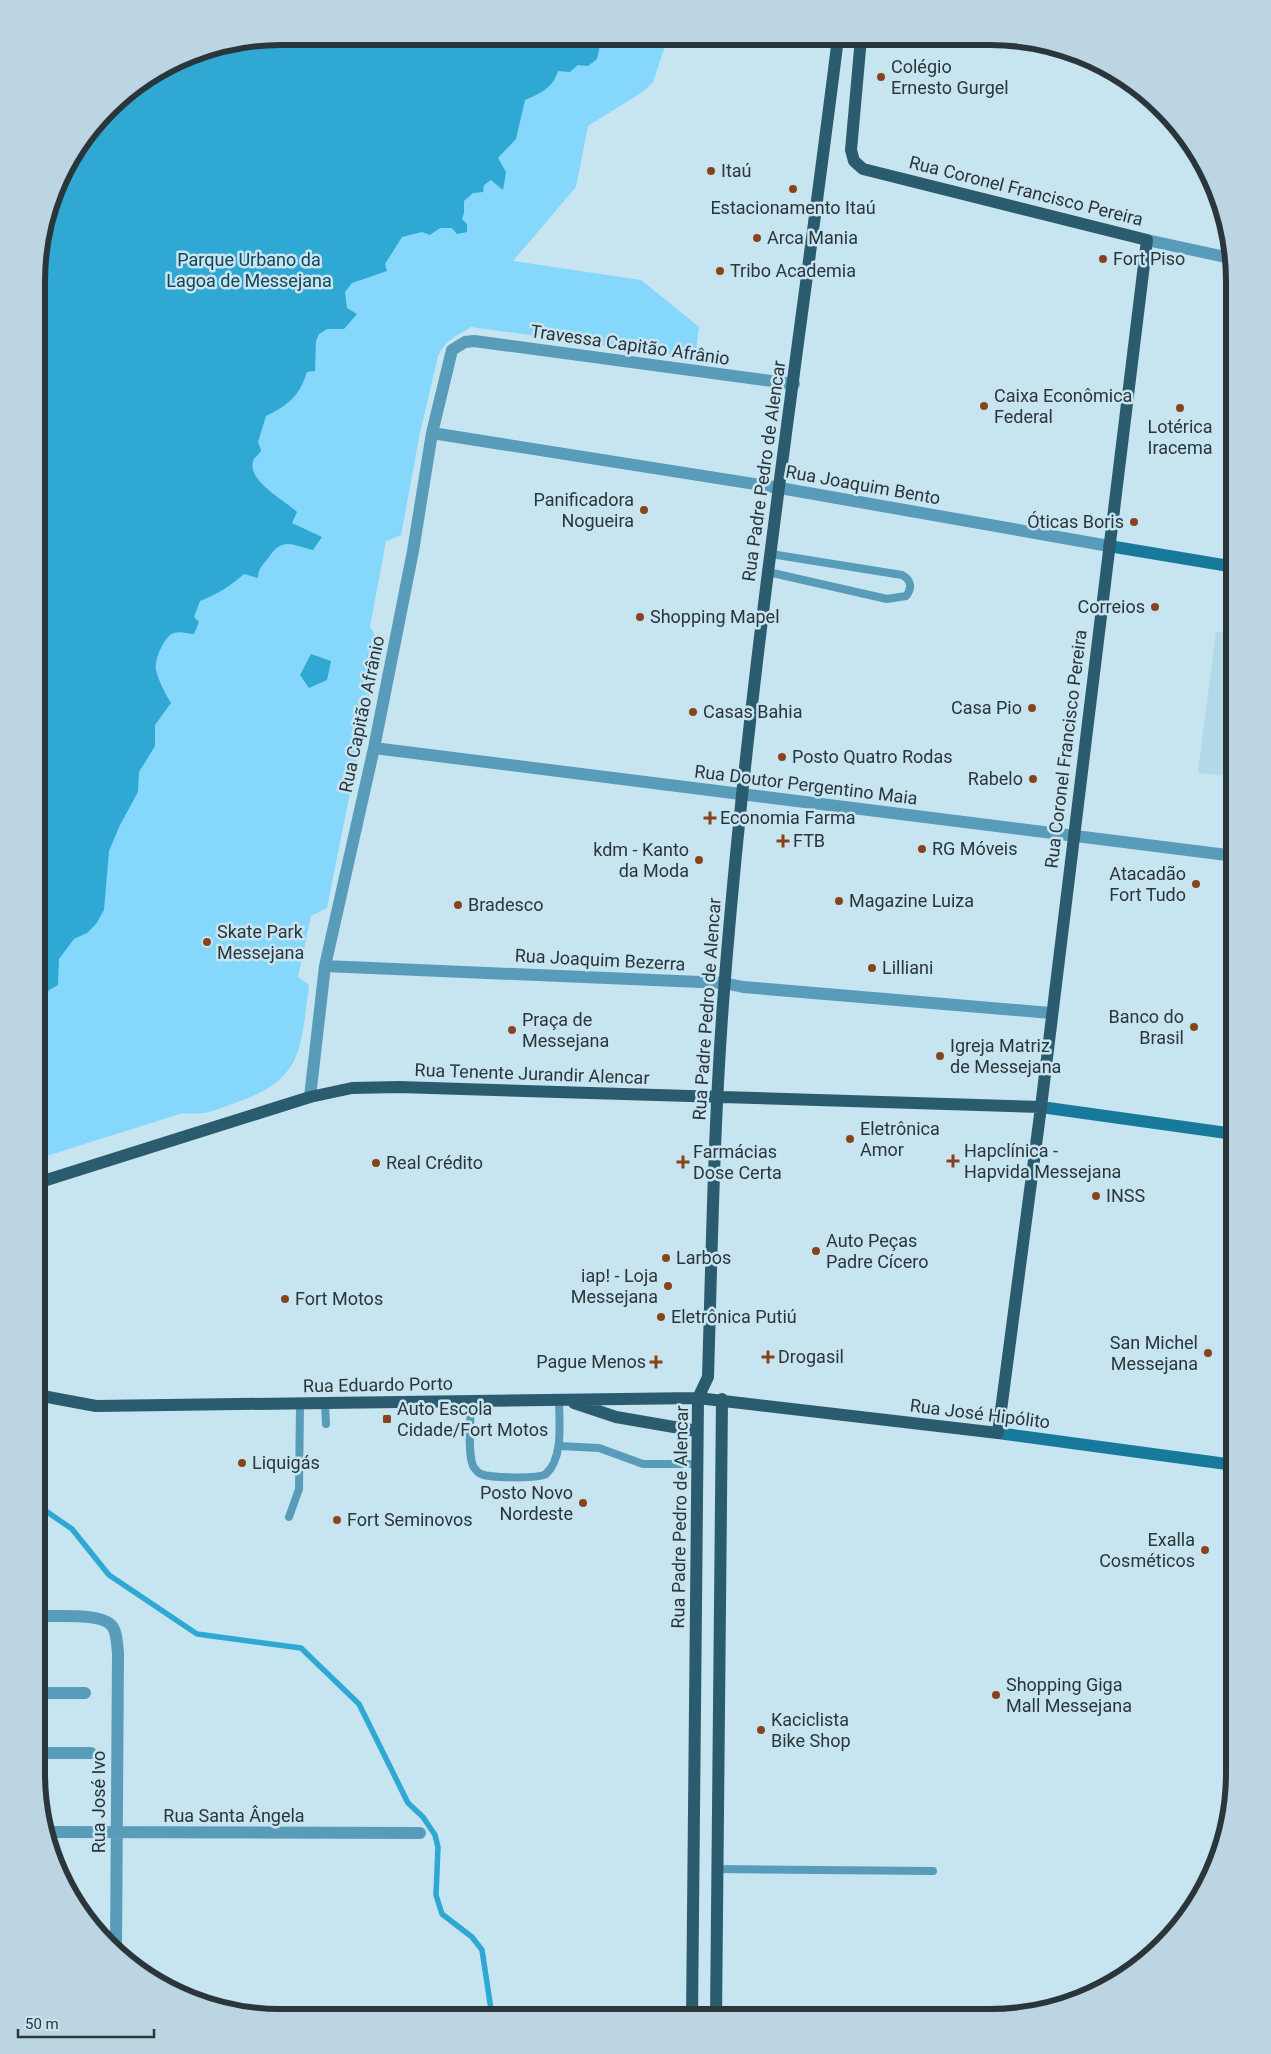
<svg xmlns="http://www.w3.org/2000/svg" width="1271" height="2054" font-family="Roboto,sans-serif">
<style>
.built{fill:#b3d8e8}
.green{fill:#85d7fc}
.water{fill:#2fa8d4}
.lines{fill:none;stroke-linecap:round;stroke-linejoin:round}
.stream{stroke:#2fa8d4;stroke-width:5.5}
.lane{stroke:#599cba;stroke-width:8}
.street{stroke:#599cba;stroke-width:12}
.secondary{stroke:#17799b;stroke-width:12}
.primary{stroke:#2b5b6f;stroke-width:12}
.poi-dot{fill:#89431b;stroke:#c7e4f1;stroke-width:2}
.labels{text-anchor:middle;stroke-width:5;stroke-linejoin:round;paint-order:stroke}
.poi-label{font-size:18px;fill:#2b363b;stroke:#c7e4f1;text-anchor:start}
.street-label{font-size:18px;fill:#2b363b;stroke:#c7e4f1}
.park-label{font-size:18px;fill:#144558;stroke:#c7e4f1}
.rim{fill:none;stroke:#2b363b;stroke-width:6}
</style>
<rect width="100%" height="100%" fill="#c7e4f1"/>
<!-- built -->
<path class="built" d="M1216 632 1235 634V777L1199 773 1198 771Z"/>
<!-- green -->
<path class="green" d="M281 36 668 37 653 82 644 91 588 126 576 187 513 261 641 280 699 327 695 358 471 327C457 336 445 340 438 356L420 433 401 535 386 541 370 627 379 641 378 652 327 908 311 916 298 977 309 985C300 1049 305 1079 235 1103 215 1110 204 1116 183 1113L37 1159 38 250 62 173 119 97 188 55Z"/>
<!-- water -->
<path class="water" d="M281 36 602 37 597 59 588 66 578 65 570 72 558 71C553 88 541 93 525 100L516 139 498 158 506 172 503 190 491 180 484 185 483 192 473 193 464 201V213L462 219 467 224V232L457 234 452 228H440L430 235 422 232 402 237 385 264 387 271 352 283 345 292 347 308 357 314 344 329H327L319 334 316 341 315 371 307 372C299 397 288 405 266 416L258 442 261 450C259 455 256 456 254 459 244 480 286 501 297 512L292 523 322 537 313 550C291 545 283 537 269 557 263 565 258 568 258 578L244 574C232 585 216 595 200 601L194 617 199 622 194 634C188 634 180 631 174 633 164 636 154 660 156 670 159 682 165 693 171 703L155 725V746L139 772 138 792 120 825 109 851 104 910 96 924 87 933 74 939 59 959 58 985 49 990 45 998 37 999 38 250 62 173 119 97 188 55Z
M311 654 331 661 327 680 309 688 300 675Z"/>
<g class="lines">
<!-- stream -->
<path class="stream" d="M37 1505 72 1529 109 1575 197 1634 301 1648 359 1704 408 1803 423 1817 435 1835 438 1847 436 1895 442 1914 472 1937 482 1950 492 2016"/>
<!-- lane -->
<path class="lane" d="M768 572 887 599 906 596C912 589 912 580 902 575L771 554
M471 1401C471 1418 467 1451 473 1466 475 1469 478 1473 481 1474 490 1478 539 1479 546 1474 564 1457 559 1422 559 1400
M325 1405 326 1424
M560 1446 599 1448 643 1464H697
M289 1517 299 1489 300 1405
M717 1869 933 1871"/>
<!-- street -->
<path class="street" d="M1147 240 1230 258
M432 433 780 488 1109 546
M374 748 1235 856
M325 966 724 983 743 987 1051 1013
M310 1097 325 966 374 748 413 551 432 433 452 350 465 342 474 341 794 384
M36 1616C54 1617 101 1612 112 1626 117 1632 117 1645 118 1653L116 1951
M36 1693H85
M36 1753H91
M48 1832 420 1833"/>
<!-- secondary -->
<path class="secondary" d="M1109 546 1235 567
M1041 1107 1234 1134
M998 1433 1234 1465"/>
<!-- primary -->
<path class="primary" d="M37 1183 310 1097 352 1088 399 1087 1041 1107
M37 1395 96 1406 698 1398 998 1433 1041 1107 1147 240 863 169 854 161 851 150 861 38
M574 1403 616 1417 697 1431
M692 2017 698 1398 708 1377C712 1244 714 1111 725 978 750 663 799 351 838 38
M716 2017 722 1399"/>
</g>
<!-- markers -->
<g class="poi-dot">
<circle cx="881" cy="77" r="5"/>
<circle cx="711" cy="171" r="5"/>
<circle cx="793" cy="189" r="5"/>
<circle cx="757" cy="238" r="5"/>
<circle cx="1103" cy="259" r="5"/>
<circle cx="720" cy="271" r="5"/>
<circle cx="984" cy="406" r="5"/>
<circle cx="1180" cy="408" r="5"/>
<circle cx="644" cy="510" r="5"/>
<circle cx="1134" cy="522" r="5"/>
<circle cx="1155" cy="607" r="5"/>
<circle cx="640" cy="617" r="5"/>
<circle cx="1032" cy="708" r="5"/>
<circle cx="693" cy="712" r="5"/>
<circle cx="782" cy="757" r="5"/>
<circle cx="1033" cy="779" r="5"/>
<path d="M707.5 810.5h5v5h5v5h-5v5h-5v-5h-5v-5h5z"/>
<path d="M780.5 833.5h5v5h5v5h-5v5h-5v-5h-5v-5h5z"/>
<circle cx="922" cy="849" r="5"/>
<circle cx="699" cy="860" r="5"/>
<circle cx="1196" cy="884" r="5"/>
<circle cx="839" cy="901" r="5"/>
<circle cx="458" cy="905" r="5"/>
<circle cx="207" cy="942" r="5"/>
<circle cx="872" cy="968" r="5"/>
<circle cx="1194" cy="1027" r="5"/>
<circle cx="512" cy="1030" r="5"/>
<circle cx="940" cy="1056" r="5"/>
<circle cx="850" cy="1139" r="5"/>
<path d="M950.5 1153.5h5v5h5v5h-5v5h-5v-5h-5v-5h5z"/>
<path d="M680.5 1154.5h5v5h5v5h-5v5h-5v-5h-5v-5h5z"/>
<circle cx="376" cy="1163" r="5"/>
<circle cx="1096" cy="1196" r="5"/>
<circle cx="816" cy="1251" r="5"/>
<circle cx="666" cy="1258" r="5"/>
<circle cx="668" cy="1286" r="5"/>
<circle cx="285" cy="1299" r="5"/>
<circle cx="661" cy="1317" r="5"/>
<circle cx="1208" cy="1353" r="5"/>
<path d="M765.5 1349.5h5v5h5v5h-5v5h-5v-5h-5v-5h5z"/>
<path d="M653.5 1354.5h5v5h5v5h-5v5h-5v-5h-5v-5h5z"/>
<rect x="382" y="1414" width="10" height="10" rx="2.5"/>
<circle cx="242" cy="1463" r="5"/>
<circle cx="583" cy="1503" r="5"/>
<circle cx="337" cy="1520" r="5"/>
<circle cx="1205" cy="1550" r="5"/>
<circle cx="996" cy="1695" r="5"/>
<circle cx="761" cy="1730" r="5"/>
</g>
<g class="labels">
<!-- poi labels -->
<g class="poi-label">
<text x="891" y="73">Colégio<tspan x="891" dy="21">Ernesto Gurgel</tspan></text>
<text x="721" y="177">Itaú</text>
<text x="793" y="214" text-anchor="middle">Estacionamento Itaú</text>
<text x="767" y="244">Arca Mania</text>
<text x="1113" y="265">Fort Piso</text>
<text x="730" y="277">Tribo Academia</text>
<text x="994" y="402">Caixa Econômica<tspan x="994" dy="21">Federal</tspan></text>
<text x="1180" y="433" text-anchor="middle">Lotérica<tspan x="1180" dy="21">Iracema</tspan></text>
<text x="634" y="506" text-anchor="end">Panificadora<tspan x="634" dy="21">Nogueira</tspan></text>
<text x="1124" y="528" text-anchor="end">Óticas Boris</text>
<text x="1145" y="613" text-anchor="end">Correios</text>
<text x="650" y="623">Shopping Mapel</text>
<text x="1022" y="714" text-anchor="end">Casa Pio</text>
<text x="703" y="718">Casas Bahia</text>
<text x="792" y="763">Posto Quatro Rodas</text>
<text x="1023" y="785" text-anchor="end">Rabelo</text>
<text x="720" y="824">Economia Farma</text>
<text x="793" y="847">FTB</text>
<text x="932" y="855">RG Móveis</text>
<text x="689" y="856" text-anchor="end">kdm - Kanto<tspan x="689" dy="21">da Moda</tspan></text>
<text x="1186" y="880" text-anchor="end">Atacadão<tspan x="1186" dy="21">Fort Tudo</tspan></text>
<text x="849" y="907">Magazine Luiza</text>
<text x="468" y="911">Bradesco</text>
<text x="217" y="938">Skate Park<tspan x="217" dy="21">Messejana</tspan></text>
<text x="882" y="974">Lilliani</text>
<text x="1184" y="1023" text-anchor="end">Banco do<tspan x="1184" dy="21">Brasil</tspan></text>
<text x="522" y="1026">Praça de<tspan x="522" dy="21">Messejana</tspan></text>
<text x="950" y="1052">Igreja Matriz<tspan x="950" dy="21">de Messejana</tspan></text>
<text x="860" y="1135">Eletrônica<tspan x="860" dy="21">Amor</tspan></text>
<text x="964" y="1157">Hapclínica -<tspan x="964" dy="21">Hapvida Messejana</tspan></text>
<text x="693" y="1158">Farmácias<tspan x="693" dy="21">Dose Certa</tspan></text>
<text x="386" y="1169">Real Crédito</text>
<text x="1106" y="1202">INSS</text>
<text x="826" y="1247">Auto Peças<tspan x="826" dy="21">Padre Cícero</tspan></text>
<text x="676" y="1264">Larbos</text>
<text x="658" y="1282" text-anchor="end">iap! - Loja<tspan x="658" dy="21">Messejana</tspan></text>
<text x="295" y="1305">Fort Motos</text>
<text x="671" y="1323">Eletrônica Putiú</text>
<text x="1198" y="1349" text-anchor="end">San Michel<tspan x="1198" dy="21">Messejana</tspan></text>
<text x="778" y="1363">Drogasil</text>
<text x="646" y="1368" text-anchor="end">Pague Menos</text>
<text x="397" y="1415">Auto Escola<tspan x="397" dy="21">Cidade/Fort Motos</tspan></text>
<text x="252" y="1469">Liquigás</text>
<text x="573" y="1499" text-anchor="end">Posto Novo<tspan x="573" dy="21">Nordeste</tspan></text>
<text x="347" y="1526">Fort Seminovos</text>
<text x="1195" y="1546" text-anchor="end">Exalla<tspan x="1195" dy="21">Cosméticos</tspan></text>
<text x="1006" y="1691">Shopping Giga<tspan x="1006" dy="21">Mall Messejana</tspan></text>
<text x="771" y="1726">Kaciclista<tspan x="771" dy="21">Bike Shop</tspan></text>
</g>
<!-- street labels -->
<g class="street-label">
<text transform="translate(1026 191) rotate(14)" y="6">Rua Coronel Francisco Pereira</text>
<text transform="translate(630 345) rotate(8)" y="6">Travessa Capitão Afrânio</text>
<text transform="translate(764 471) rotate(-82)" y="6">Rua Padre Pedro de Alencar</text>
<text transform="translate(863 485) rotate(10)" y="6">Rua Joaquim Bento</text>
<text transform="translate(362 714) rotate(-78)" y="6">Rua Capitão Afrânio</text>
<text transform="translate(1066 749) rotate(-83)" y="6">Rua Coronel Francisco Pereira</text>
<text transform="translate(806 785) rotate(7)" y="6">Rua Doutor Pergentino Maia</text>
<text transform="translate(600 960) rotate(3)" y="6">Rua Joaquim Bezerra</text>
<text transform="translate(707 1009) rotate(-86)" y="6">Rua Padre Pedro de Alencar</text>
<text transform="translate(532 1074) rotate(2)" y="6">Rua Tenente Jurandir Alencar</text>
<text transform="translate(378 1385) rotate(-1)" y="6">Rua Eduardo Porto</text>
<text transform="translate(980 1414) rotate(7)" y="6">Rua José Hipólito</text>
<text transform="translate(680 1517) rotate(-89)" y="6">Rua Padre Pedro de Alencar</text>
<text transform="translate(99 1802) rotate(-90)" y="6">Rua José Ivo</text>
<text x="234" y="1822">Rua Santa Ângela</text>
</g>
<!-- park labels -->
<g class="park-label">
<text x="249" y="266">Parque Urbano da<tspan x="249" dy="21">Lagoa de Messejana</tspan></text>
</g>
</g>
<!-- crop -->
<path d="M0 0H1271V2054H0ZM281 45H990A236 236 0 0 1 1226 281V1773A236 236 0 0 1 990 2009H281A236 236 0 0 1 45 1773V281A236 236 0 0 1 281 45Z" fill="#bbd6e2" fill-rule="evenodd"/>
<path class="rim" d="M281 45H990A236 236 0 0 1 1226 281V1773A236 236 0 0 1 990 2009H281A236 236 0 0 1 45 1773V281A236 236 0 0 1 281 45Z"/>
<!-- scale -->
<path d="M18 2029v8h136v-8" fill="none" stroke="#2b363b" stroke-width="2.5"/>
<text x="25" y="2029" font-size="15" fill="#2b363b" stroke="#c7e4f1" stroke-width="4" paint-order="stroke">50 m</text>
</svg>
